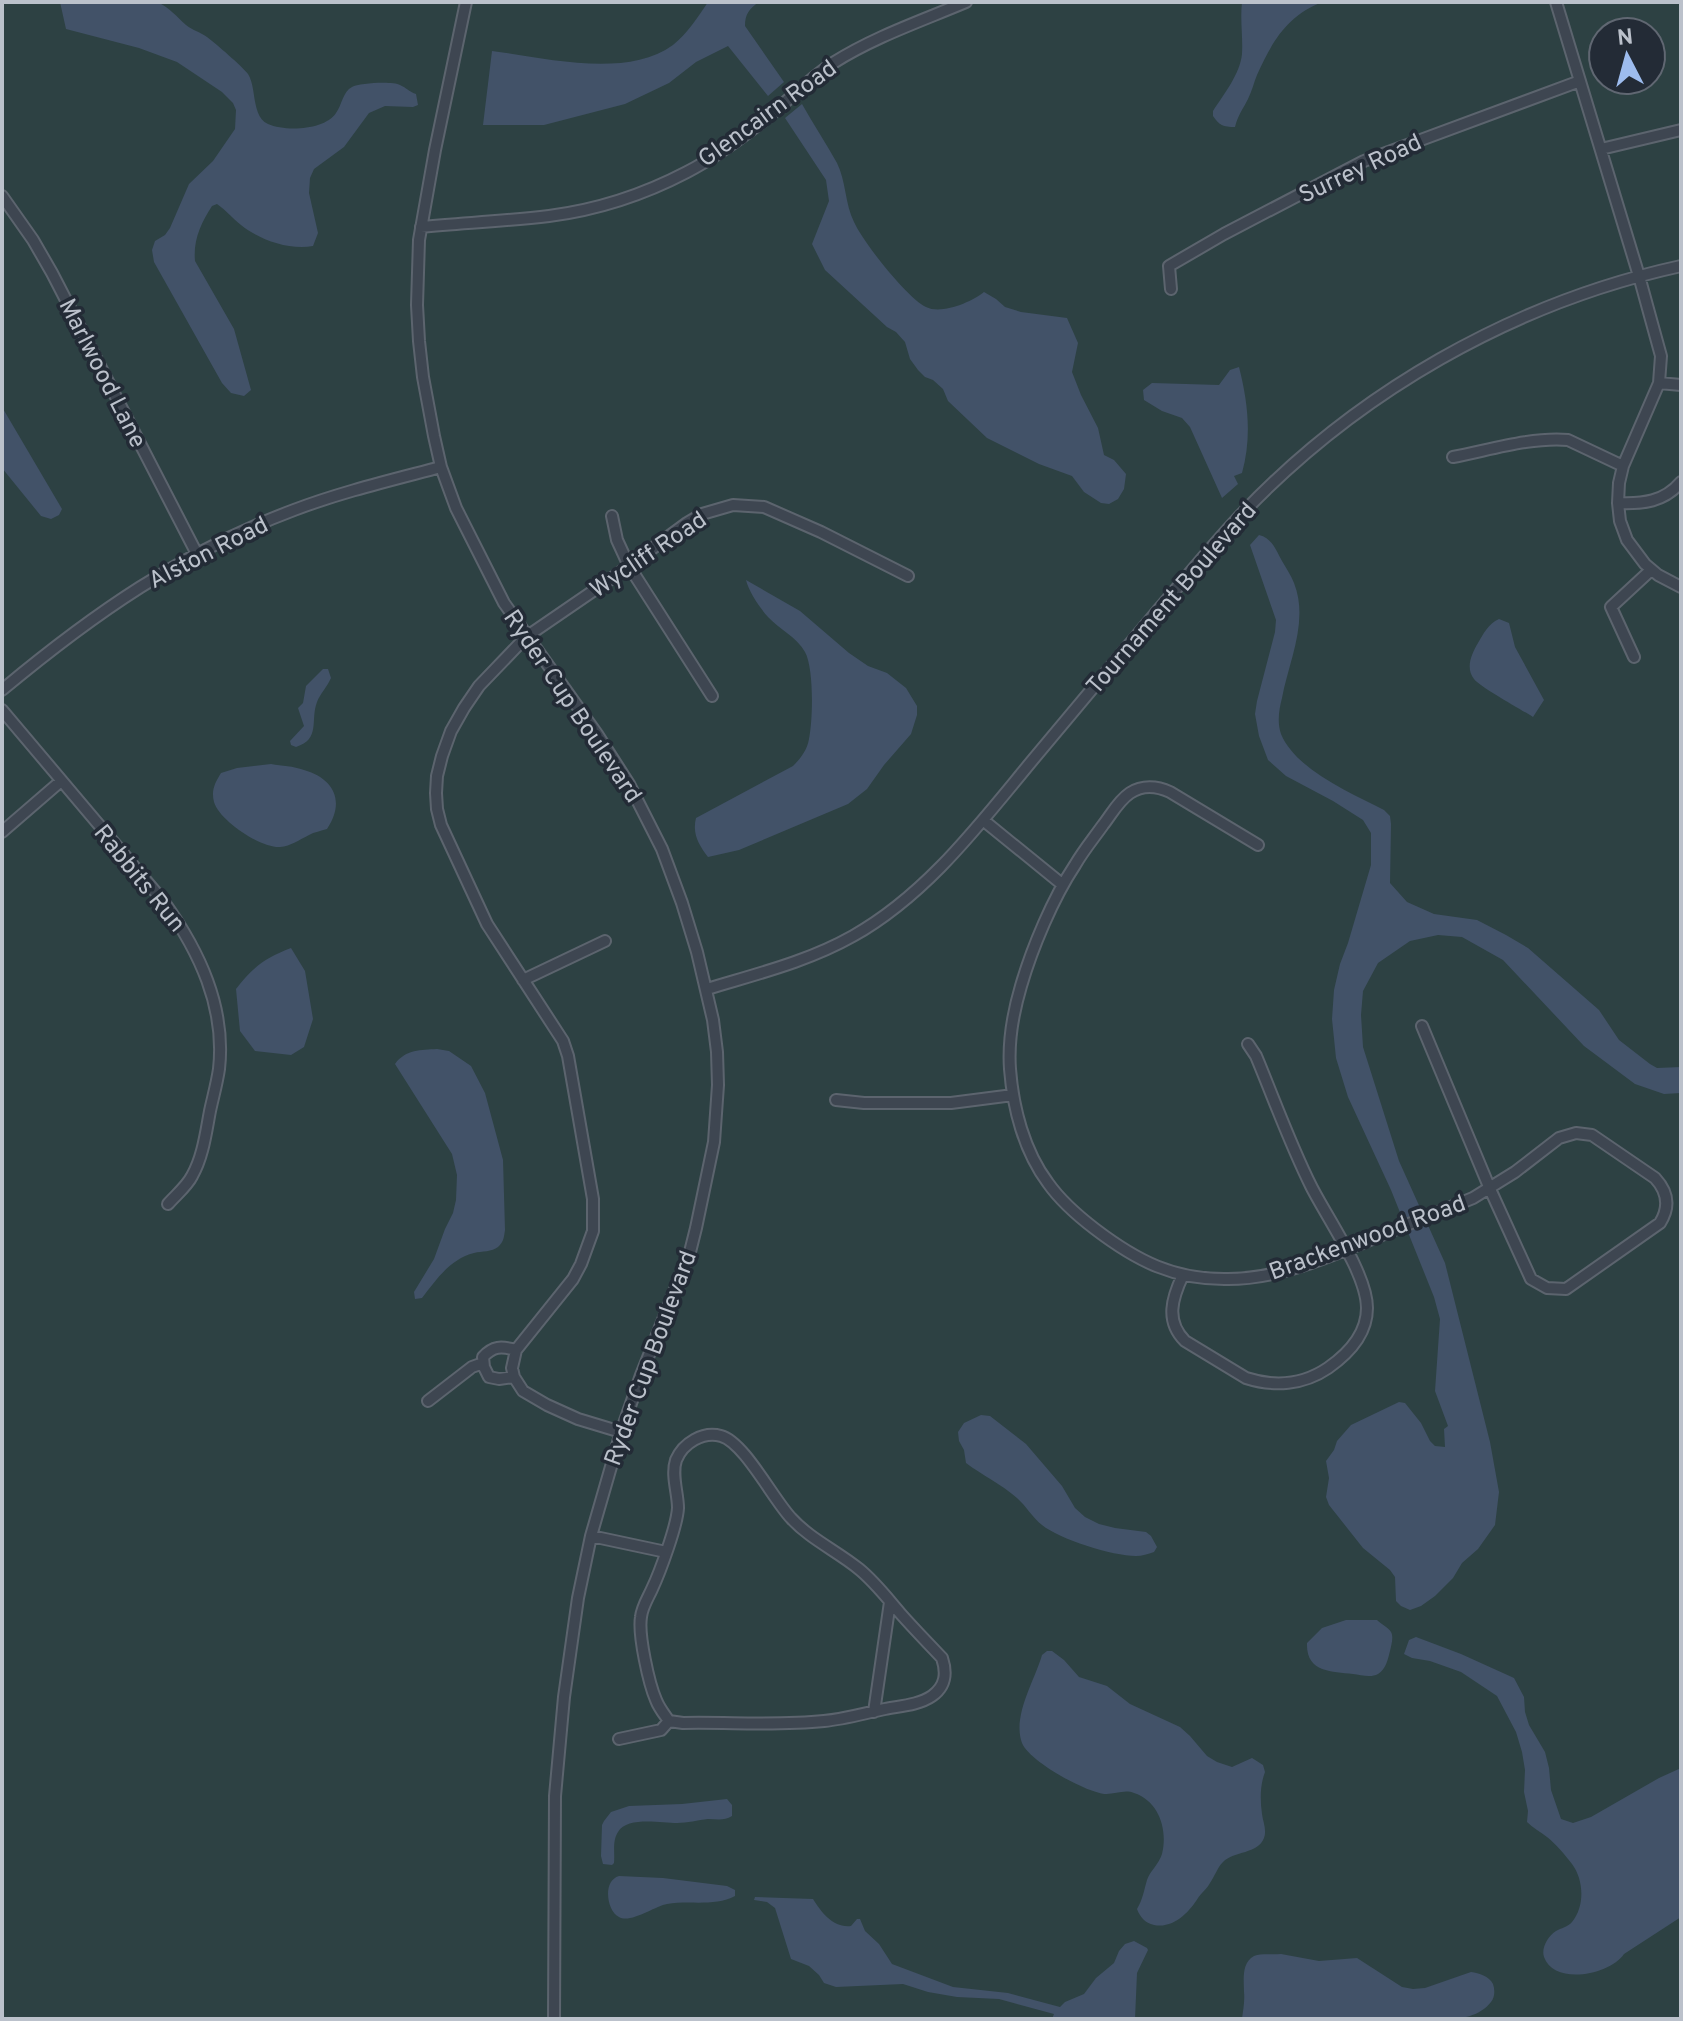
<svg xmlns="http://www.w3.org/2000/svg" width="1683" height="2021" font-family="Overpass,sans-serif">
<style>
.green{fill:#2d4143;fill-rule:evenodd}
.water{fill:#425268}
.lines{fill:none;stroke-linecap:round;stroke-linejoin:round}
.street-casing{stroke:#5c646e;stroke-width:14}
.street{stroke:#3e4651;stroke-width:10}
.labels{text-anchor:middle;stroke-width:7;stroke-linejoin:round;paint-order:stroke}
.street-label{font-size:24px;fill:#bbc1cb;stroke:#232b36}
</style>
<rect width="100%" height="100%" fill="#2a3441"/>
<!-- green -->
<path class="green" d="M2 2H1681V2019H2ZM1603 32H1651V80H1603Z"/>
<!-- water -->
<path class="water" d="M60 2H157C170 8 176 16 186 25 192 30 200 32 207 37 216 44 242 66 248 74 257 88 251 116 268 124 286 132 325 130 336 113 342 105 343 91 352 87 359 83 393 81 400 85 407 88 408 91 416 94L418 105 413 107 385 106 369 113 344 147 314 169 310 178 309 193 318 233 313 246C288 250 260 240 241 225 233 219 226 210 217 204L212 206C201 223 193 240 195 261L234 329 251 390 244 396 231 393 222 383 154 262 152 250 155 241 165 235 170 228 189 184 213 161 235 129 236 110 233 103 222 92 177 62 139 48 66 29Z
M708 2H759C749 9 745 14 745 26L784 82 768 96 728 46 696 62 669 83 625 104 544 125H483L492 51C546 58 626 79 673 45 687 34 698 17 708 2Z
M1242 2H1323C1287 15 1272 42 1257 75 1254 82 1252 91 1248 99 1243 109 1238 115 1235 127 1223 127 1219 125 1213 116V111C1224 94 1240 74 1242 54 1243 37 1240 20 1242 2Z
M802 104C813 124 826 143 837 163 846 181 845 204 854 222 863 242 907 298 926 307 941 315 972 302 984 292L996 299 1005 307 1021 312 1067 318 1078 343 1072 372 1081 395 1098 428 1104 455 1114 460 1126 474 1124 489 1118 499 1109 504 1101 503 1084 492 1072 476 1039 464 987 438 948 401 943 389 933 380 925 377 918 370 910 359 905 342 896 332 887 327 825 270 812 244 829 201 826 180 785 118Z
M1239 367C1248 402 1252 437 1242 473L1234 476 1238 484 1222 498 1190 427 1182 418 1162 411 1144 400 1143 390 1152 383 1219 385 1230 370Z
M2 407 62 509 59 515 51 519 41 516 2 468Z
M1259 535C1272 538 1276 550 1282 561 1286 568 1291 575 1294 583 1309 621 1289 661 1282 698 1279 709 1277 723 1281 734 1296 770 1351 793 1384 810L1390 816 1391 824 1390 883 1407 902 1434 914 1477 920 1506 935 1528 948 1599 1010 1619 1040 1650 1064 1657 1068 1681 1067V1093L1664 1094 1635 1084 1584 1046 1503 960 1462 937 1438 935 1410 941 1378 963 1363 991 1361 1015 1363 1047 1399 1161 1445 1263 1490 1442 1499 1492 1495 1525 1478 1549 1462 1563 1453 1578 1435 1596 1421 1606 1410 1610 1401 1606 1396 1601 1395 1577 1390 1570 1363 1548 1329 1505 1326 1497 1329 1478 1326 1461 1334 1450 1337 1441 1351 1425 1399 1402 1405 1403 1421 1423 1430 1441 1435 1446 1445 1447 1444 1429 1448 1426 1435 1391 1440 1319 1434 1297 1391 1190 1348 1097 1336 1058 1332 1019 1334 990 1340 964 1348 943 1371 865V833L1363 820 1333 801 1286 776 1268 760 1259 736 1255 714 1257 701 1275 632 1276 620 1250 545Z
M746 580 800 611 849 653 868 666 887 673 906 688 917 706V715L911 734 884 765 867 789 848 804 739 850 708 857C699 845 692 834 696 818L793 766C801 758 807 750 809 739 813 720 814 668 805 652 797 637 779 629 768 617 760 608 749 592 746 580Z
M1499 619 1509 623 1515 647 1544 700 1533 717C1522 710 1480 687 1474 679 1465 668 1472 653 1478 643 1484 633 1488 624 1499 619Z
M323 669H328L331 678C327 687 320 694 317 702 310 720 321 739 296 747L291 745 290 741 304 726 298 708 303 703 306 686Z
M271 764C282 766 293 766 304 770 335 779 345 802 327 829 321 831 314 832 309 835 299 840 291 846 280 847 260 848 219 820 214 802 211 790 215 783 221 773L237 768Z
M291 948 305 971 313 1019 304 1047 291 1055 255 1051 240 1031 236 989C253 967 265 958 291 948Z
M437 1049 449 1051 471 1066 485 1093 503 1160 505 1230C504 1236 504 1242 498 1247 492 1252 482 1251 474 1253 450 1259 436 1280 422 1298L415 1299 414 1292 434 1259 445 1229 453 1213 456 1200 457 1175 452 1154 395 1064C406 1049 421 1050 437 1049Z
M981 1415 990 1416 1026 1444 1062 1486 1075 1508 1085 1517 1099 1524 1115 1528 1146 1532 1151 1536 1157 1547 1154 1552C1148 1554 1142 1556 1136 1556 1113 1556 1059 1539 1042 1525 1033 1518 1026 1506 1017 1498 1001 1484 982 1475 966 1463L964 1450 959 1441 958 1432 964 1423Z
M1346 1620H1377C1381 1624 1389 1628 1391 1632 1394 1637 1391 1646 1390 1651 1388 1659 1386 1669 1378 1674 1371 1678 1361 1675 1353 1674 1332 1671 1306 1673 1307 1643L1322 1628Z
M1416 1637 1461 1654 1514 1678 1524 1697 1525 1712 1529 1725 1545 1752 1549 1768 1551 1790 1561 1819 1573 1823 1591 1817 1659 1778 1681 1768V1917L1624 1954C1610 1975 1554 1986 1544 1957 1541 1948 1548 1936 1556 1931 1561 1928 1568 1927 1572 1922 1585 1906 1584 1880 1572 1864 1565 1855 1556 1844 1547 1837 1541 1832 1533 1828 1527 1822L1528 1811 1524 1792 1525 1770 1522 1752 1516 1732 1497 1696 1461 1672 1430 1661 1412 1658 1404 1654 1409 1640Z
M1047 1651H1052L1064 1660 1079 1677 1107 1686 1130 1704 1180 1727 1190 1736 1207 1756 1217 1762 1232 1767 1252 1758 1263 1765 1265 1772C1260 1785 1260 1800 1262 1814 1263 1822 1267 1830 1264 1838 1258 1854 1234 1851 1223 1862 1217 1868 1215 1876 1210 1883 1207 1889 1202 1892 1198 1898 1190 1911 1174 1929 1154 1925 1145 1923 1140 1917 1137 1909 1143 1899 1144 1890 1147 1880 1150 1871 1159 1864 1162 1854 1168 1830 1159 1801 1134 1793 1124 1789 1114 1795 1104 1794 1084 1791 1030 1762 1022 1743 1012 1716 1035 1680 1042 1655Z
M727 1799 732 1805V1816C724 1821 717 1819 708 1819 698 1820 687 1823 677 1823 661 1823 627 1816 618 1832 612 1841 615 1853 614 1863L612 1865 603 1864 601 1856 602 1825 604 1821 611 1812 629 1806 682 1804Z
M619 1876 663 1878 727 1886 735 1890V1896C715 1907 689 1900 667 1904 655 1906 630 1924 619 1917 607 1911 602 1881 619 1876Z
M755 1897 813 1899C822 1913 833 1928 851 1926L857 1919H860L865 1931 879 1944 892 1964 953 1987 1008 1993 1060 2007 1065 2002 1084 1994 1096 1978 1114 1963 1119 1951 1125 1944 1134 1941 1147 1948 1148 1950 1137 1973 1135 2019H1052L1054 2014 999 1999 957 1997 928 1992 903 1984 836 1987 824 1983 819 1975 809 1966 791 1959 775 1908 767 1902 754 1900Z
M1281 1954 1319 1961 1357 1958 1402 1987 1413 1989 1425 1988 1471 1972C1479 1973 1489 1976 1493 1984 1495 1990 1495 1997 1491 2002 1477 2020 1451 2020 1431 2019 1421 2018 1415 2015 1406 2019H1242C1243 2010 1245 2001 1244 1992 1244 1981 1241 1963 1254 1956 1262 1953 1272 1955 1281 1954Z"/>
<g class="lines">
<!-- street casing -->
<g class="street-casing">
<path id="street" d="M466 2 435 150 419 240 417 305 419 341 423 377 434 436 441 467 456 508 504 603 597 734 629 784 662 849 682 903 697 952 713 1020 717 1052 718 1085 714 1142 696 1228 690 1252 641 1375 621 1432 591 1536 578 1598 564 1697 555 1796 554 2019
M1556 2 1639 276 1661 356 1659 383 1623 466 1619 483 1618 503 1620 521 1627 540 1645 564 1658 575 1681 587
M1601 149 1681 130
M2 196 33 240 52 273 197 554
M421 227C464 223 506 221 549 216 596 210 645 194 687 172 712 159 736 142 758 125 784 105 806 81 833 63 874 37 921 21 966 2
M1171 289 1169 266 1224 234 1364 161 1580 81
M1659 383 1681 385
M1453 457C1490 450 1530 437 1568 440L1623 466
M1618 503C1643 504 1664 502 1681 482
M612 516 617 540 629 566 712 696
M1634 657 1611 607 1651 570
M2 690C93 614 182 552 294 510 341 492 392 480 441 467
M2 710 164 902C199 951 226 1007 219 1069 217 1083 213 1097 210 1111 206 1132 203 1157 192 1176 187 1186 176 1195 168 1204
M983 820 1063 885
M2 832 61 781
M1258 845 1170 792C1157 786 1142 785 1130 793 1118 801 1111 815 1103 825 1093 839 1083 851 1075 865 1053 898 1032 948 1021 986 1013 1013 1008 1041 1010 1069 1013 1108 1024 1151 1048 1183 1060 1200 1078 1216 1095 1229 1137 1261 1174 1280 1228 1279 1278 1279 1326 1258 1372 1239 1406 1225 1439 1212 1473 1198L1515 1172 1559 1138 1576 1133 1592 1135 1655 1178C1668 1192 1670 1207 1660 1223L1566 1289 1547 1288 1531 1279 1490 1189 1422 1026
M523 980 605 941
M707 989C756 974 807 962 853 936 926 895 978 826 1031 762 1074 711 1116 660 1159 609 1185 579 1210 548 1237 519 1355 393 1512 303 1681 266
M836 1100 864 1103H951L1013 1095
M1183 1275C1172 1298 1165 1321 1185 1341L1246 1378C1274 1387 1303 1385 1328 1368 1348 1354 1367 1334 1367 1308 1367 1274 1327 1218 1311 1186 1290 1144 1274 1099 1256 1056L1248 1044
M514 1377 499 1379 489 1377 484 1367 483 1357C493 1346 501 1346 516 1350
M428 1401 472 1367 483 1363
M621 1432 578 1419 547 1405 523 1391 514 1377 512 1368 516 1350 573 1279 581 1264 593 1231V1199L568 1056 563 1041 487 924 441 825 437 809 436 793 437 776 442 756 451 731 464 708 479 686 526 637 615 576 687 523 702 514 733 505 764 507 821 532 908 576
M591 1536 666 1552
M874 1712 890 1602
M619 1739 661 1730 669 1721 683 1723C730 1722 777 1726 824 1721 845 1719 865 1713 885 1709 900 1706 919 1705 932 1696 946 1686 947 1673 942 1658 928 1643 914 1629 900 1613 887 1598 875 1582 859 1569 837 1551 810 1539 791 1518 773 1499 744 1442 721 1436 703 1431 683 1443 676 1460 671 1475 678 1493 678 1508 677 1526 660 1572 652 1589 648 1598 642 1607 641 1617 638 1635 649 1684 656 1700 659 1708 664 1714 669 1721"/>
</g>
<!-- street -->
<use href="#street" class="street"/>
</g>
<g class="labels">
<!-- street labels -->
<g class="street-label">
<text transform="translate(767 113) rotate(-36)" y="8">Glencairn Road</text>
<text transform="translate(1360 168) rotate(-25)" y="8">Surrey Road</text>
<text transform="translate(103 373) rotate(63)" y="8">Marlwood Lane</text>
<text transform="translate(208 552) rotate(-27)" y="8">Alston Road</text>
<text transform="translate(648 554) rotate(-34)" y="8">Wycliff Road</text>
<text transform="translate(1171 598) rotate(-49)" y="8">Tournament Boulevard</text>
<text transform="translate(573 706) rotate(56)" y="8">Ryder Cup Boulevard</text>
<text transform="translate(140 878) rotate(51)" y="8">Rabbits Run</text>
<text transform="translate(1367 1237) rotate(-20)" y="8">Brackenwood Road</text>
<text transform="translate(650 1358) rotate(-70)" y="8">Ryder Cup Boulevard</text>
</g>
</g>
<!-- border -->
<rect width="1683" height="2021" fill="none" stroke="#bbc1cb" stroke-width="8"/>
<!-- north arrow -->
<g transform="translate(1627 56) rotate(354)"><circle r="38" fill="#232b36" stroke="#606772" stroke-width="2"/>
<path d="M0-6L14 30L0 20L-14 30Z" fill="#9dbcee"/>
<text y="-12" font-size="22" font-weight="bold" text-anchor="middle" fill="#bbc1cb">N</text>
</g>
</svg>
